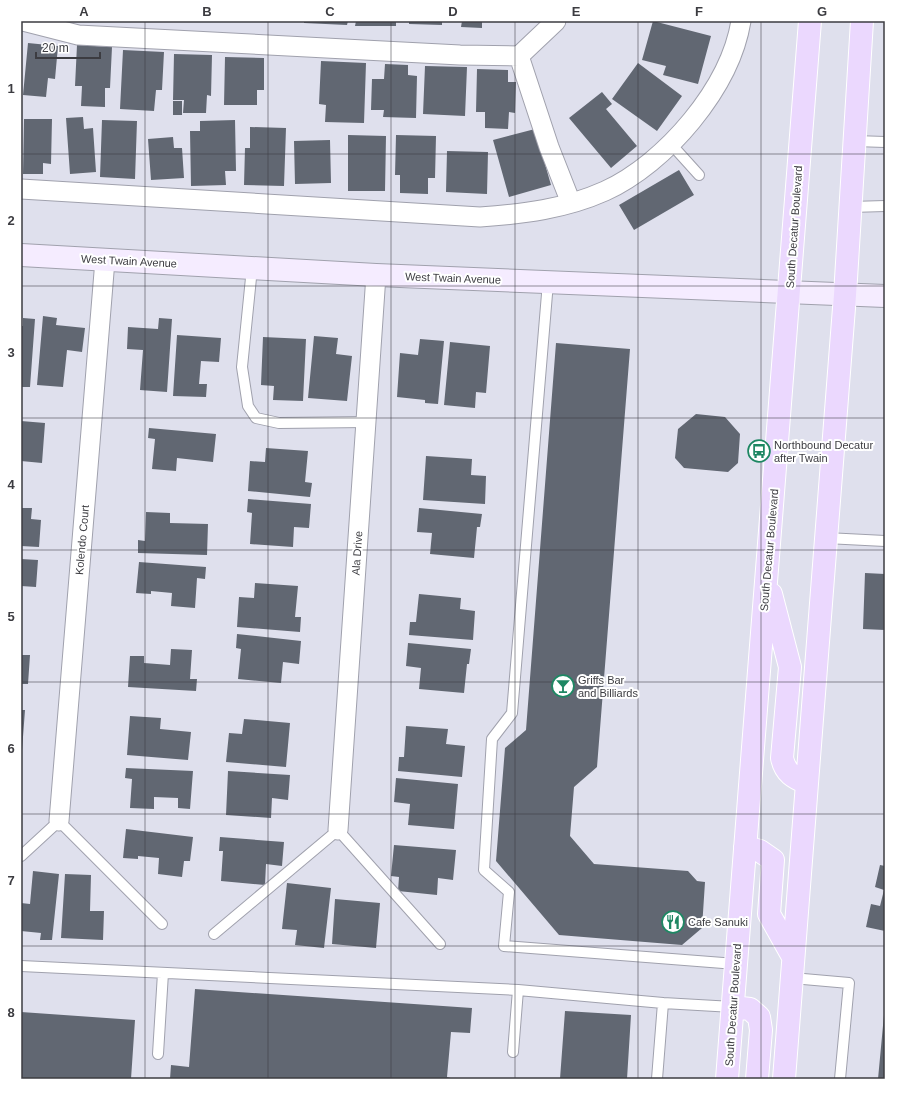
<svg xmlns="http://www.w3.org/2000/svg" width="906" height="1100" font-family="Arial,sans-serif">
<style>
.building{fill:#616772}
.lines{fill:none;stroke-linecap:round;stroke-linejoin:round}
.lane-casing{stroke:#a0a1ad;stroke-width:12}
.street-casing{stroke:#a0a1ad;stroke-width:21}
.secondary-casing{stroke:#a0a1ad;stroke-width:24}
.primary-casing{stroke:#fff;stroke-width:24}
.lane{stroke:#fff;stroke-width:10}
.street{stroke:#fff;stroke-width:19}
.secondary{stroke:#f5ecff;stroke-width:22}
.primary{stroke:#ebd8fe;stroke-width:22}
.grid{fill:none;stroke:#3c3c41;stroke-width:1;stroke-opacity:0.55}
.labels{text-anchor:middle;stroke-width:4;stroke-linejoin:round;paint-order:stroke}
.street-label{font-size:11px;fill:#3c3c41;stroke:#fff}
.poi-label{font-size:11px;fill:#3c3c41;stroke:#fff;text-anchor:start}
.neatline{fill:none;stroke:#3c3c41;stroke-width:1.5}
.grid-label{font-size:13px;text-anchor:middle;font-weight:bold;fill:#3c3c41}
</style>
<rect width="100%" height="100%" fill="#dfe0ed"/>
<!-- building -->
<path class="building" d="M304 21H348L347 25 304 23Z
M356 21H396V26H355Z
M409 21H442V25L409 24Z
M462 21H482V28L461 27Z
M653 21 711 36 698 84 663 75 666 66 642 60Z
M28 43 58 46 55 79 48 78 46 97 23 95Z
M77 45 112 47 110 88H105V107L81 106 82 86H75Z
M123 50 164 52 162 90H156L154 111 120 109Z
M174 54 212 55 211 96 207 95 206 113H183L184 100H173Z
M225 57 264 58V90H257V105H224Z
M321 61 366 63 364 123 325 122 326 105 319 104Z
M638 63 682 96 657 131 612 99Z
M385 64 408 65V75L417 76 416 118 383 117 384 110H371L372 79H384Z
M425 66 467 67 465 116 423 114Z
M477 69 508 70V82H516L515 113 509 112 508 129 485 128V112H476Z
M602 92 612 104 606 109 637 146 611 168 569 118Z
M173 101H182V115H173Z
M83 117 84 129 93 128 96 172 70 174 66 118Z
M24 119H52L51 164 43 163V174H23Z
M102 120 137 121 135 179 100 177Z
M235 120 236 171H225L226 185 191 186 190 131H200V121Z
M250 127 286 128 284 186 244 185 245 148H250Z
M535 129 551 185 509 197 493 140Z
M348 135 386 136 385 191H348Z
M396 135 436 136 435 178H428V194L400 193V175H395Z
M173 137 174 148H182L184 178 151 180 148 139Z
M330 140 331 183 295 184 294 141Z
M447 151 488 152 487 194 446 192Z
M679 170 694 195 634 230 619 205Z
M43 316 57 318 56 325 85 328 82 352 67 350 63 387 37 385Z
M23 318 35 319 30 387H21V326H23Z
M159 318 172 319 167 392 140 390 143 350 127 349 128 327 158 329Z
M177 335 221 338 219 362 201 361 199 384H207L206 397 173 396Z
M314 336 338 338 336 354 352 356 347 401 308 398Z
M263 337 306 339 303 401 273 400 274 386 261 385Z
M420 339 444 341 438 404 425 403V400L397 397 400 353 418 355Z
M450 342 490 346 486 393 476 392 475 408 444 405Z
M556 343 630 349 597 767 574 787 570 836 594 864 688 871 697 881 705 882 702 928 682 945 559 935 496 861 505 748 526 730Z
M696 414 725 417 740 434 738 463 728 472 684 468 675 458 678 429Z
M21 421 45 423 42 463 21 461Z
M149 428 216 434 213 462 177 458 176 471 152 469 155 439 148 438Z
M266 448 308 451 305 482 312 483 310 497 248 491 250 461 265 462Z
M426 456 472 459 471 475 486 476 485 504 423 500Z
M248 499 311 504 309 528 294 527 293 547 250 544 252 513 247 512Z
M21 508H32L31 519 41 520 39 547 21 546Z
M419 508 482 514 480 527H477L474 558 430 554 432 533 417 532Z
M146 512 170 513V523L208 524 207 555 138 553V540L145 541Z
M21 559 38 560 36 587 21 586Z
M139 562 206 567 205 579 197 578 195 608 171 606 172 593 151 591V594L136 593Z
M865 573 885 574V630L863 629Z
M255 583 298 586 295 617H301L300 632 237 627 239 597 254 598Z
M419 594 461 598 460 609 475 611 473 640 409 635 410 622H416Z
M237 634 301 641 299 664 283 662 281 683 238 679 241 649 236 648Z
M408 643 471 649 469 664H467L464 693 419 689 421 668 406 666Z
M171 649 192 650 190 679H197L196 691 128 687 130 656H144V663L170 665Z
M21 655H30L28 684H21Z
M21 710H25L22 750 21 749Z
M130 716 161 718 160 729 191 732 188 760 127 755Z
M244 719 290 723 286 767 226 762 229 733 242 734Z
M406 726 448 729 446 744 465 746 462 777 398 771 399 757H404Z
M126 768 193 771 190 809 178 808V798L154 797V809L130 808 132 779 125 778Z
M228 771 290 775 288 800 272 798 271 818 226 815Z
M396 778 458 784 454 829 408 825 410 804 394 802Z
M126 829 193 837 190 861H184L182 877 158 874 159 858 138 856V859L123 858Z
M220 837 284 842 282 866 266 864 265 885 221 881 223 851H219Z
M394 845 456 850 453 880 438 878 437 895 398 891 399 877 391 876Z
M880 865 885 866V931L866 927 871 904 880 906 884 890 875 887Z
M33 871 59 874 52 940H40L41 933 21 931V903L30 904Z
M65 874 91 875 90 911H104L103 940 61 938Z
M287 883 331 888 324 948 295 945 297 930 282 929Z
M335 899 380 903 376 948 332 944Z
M195 989 472 1008 470 1033 451 1032 447 1077 454 1079H170L171 1065 189 1067Z
M565 1011 631 1015 627 1079H560Z
M21 1012 135 1020 131 1079H21Z
M884 1015 885 1079H878Z"/>
<g class="lines">
<!-- lane casing -->
<g class="lane-casing">
<path id="lane" d="M855 141 885 142
M671 144 699 175
M851 207 885 206
M252 268 242 367 248 406 256 418 279 423 366 422
M548 282 512 713 492 739 484 870 509 892 504 946 736 964
M826 538 885 541
M21 856 59 821 162 924
M214 934 338 830 440 944
M21 966 518 990
M792 978 849 983 840 1079
M513 1052 518 990 663 1003
M158 1054 163 973
M657 1079 663 1003 733 1007"/>
</g>
<!-- street casing -->
<g class="street-casing">
<path id="street" d="M23 21 78 35 460 55 519 56 556 21
M519 56 549 147 571 203
M21 189 480 217C523 214 565 209 605 191 666 163 730 88 741 21
M59 821 105 260
M338 830 376 275"/>
</g>
<!-- secondary casing -->
<g class="secondary-casing">
<path id="secondary" d="M21 255 376 275 885 296"/>
</g>
<!-- primary casing -->
<g class="primary-casing">
<path id="primary" d="M771 594 790 667 782 758C785 773 794 778 807 783
M745 847 760 851 773 860 769 914 793 957
M733 1007 750 1009 759 1017 761 1030 757 1079
M727 1079 810 21
M784 1079 845 295 862 21"/>
</g>
<!-- lane -->
<use href="#lane" class="lane"/>
<!-- street -->
<use href="#street" class="street"/>
<!-- secondary -->
<use href="#secondary" class="secondary"/>
<!-- primary -->
<use href="#primary" class="primary"/>
</g>
<!-- grid -->
<path class="grid" d="M145 21V1079M268 21V1079M391 21V1079M515 21V1079M638 21V1079M761 21V1079M21 154H885M21 286H885M21 418H885M21 550H885M21 682H885M21 814H885M21 946H885"/>
<!-- icons -->
<defs>
<g id="bus-ring" transform="scale(1.15)"><circle r="9.5" fill="#fff" stroke="#1e8763" stroke-width="1.5"/><path d="M-5-6H5V4H4V6H2V4H-2V6H-4V4H-5ZM-3.5-4V0h7V-4ZM-3.5 1.2v1.5H-2V1.2ZM2 1.2v1.5H3.5V1.2Z" fill="#1e8763"/></g>
<g id="bar-ring" transform="scale(1.15)"><circle r="9.5" fill="#fff" stroke="#1e8763" stroke-width="1.5"/><path d="M-6-5H6L.8 .8V4.5H3.5V6h-7V4.5H-.8V.8Z" fill="#1e8763"/></g>
<g id="restaurant-ring" transform="scale(1.15)"><circle r="9.5" fill="#fff" stroke="#1e8763" stroke-width="1.5"/><path d="M-5-6h1v4h1v-4h1v4h1v-4h1v5L-1.5 .5V6h-2V.5L-5-1ZM5-6V6H3V1.5H1.5Q1.5-4 5-6Z" fill="#1e8763"/></g>
</defs>
<g fill-rule="evenodd">
<use href="#bus-ring" x="759" y="451"/>
<use href="#bar-ring" x="563" y="686"/>
<use href="#restaurant-ring" x="673" y="922"/>
</g>
<g class="labels">
<!-- street labels -->
<g class="street-label">
<text transform="translate(794 227) rotate(-86)" y="4">South Decatur Boulevard</text>
<text transform="translate(129 261) rotate(3)" y="4">West Twain Avenue</text>
<text transform="translate(453 278) rotate(2)" y="4">West Twain Avenue</text>
<text transform="translate(82 540) rotate(-85)" y="4">Kolendo Court</text>
<text transform="translate(769 550) rotate(-85)" y="4">South Decatur Boulevard</text>
<text transform="translate(357 553) rotate(-86)" y="4">Ala Drive</text>
<text transform="translate(733 1005) rotate(-86)" y="4">South Decatur Boulevard</text>
</g>
<!-- poi labels -->
<g class="poi-label">
<text x="774" y="449">Northbound Decatur<tspan x="774" dy="13">after Twain</tspan></text>
<text x="578" y="684">Griffs Bar<tspan x="578" dy="13">and Billiards</tspan></text>
<text x="688" y="926">Cafe Sanuki</text>
</g>
</g>
<!-- border -->
<rect width="906" height="1100" fill="none" stroke="#ffffff" stroke-width="44"/>
<!-- scale -->
<path d="M36 52v6h64v-6" fill="none" stroke="#3c3c41" stroke-width="2"/>
<text x="42" y="52" font-size="12" fill="#3c3c41" stroke="#ffffff" stroke-width="3" paint-order="stroke">20 m</text>
<rect x="22" y="22" width="862" height="1056" class="neatline"/>
<g class="grid-label">
<text x="84" y="16">A</text>
<text x="207" y="16">B</text>
<text x="330" y="16">C</text>
<text x="453" y="16">D</text>
<text x="576" y="16">E</text>
<text x="699" y="16">F</text>
<text x="822" y="16">G</text>
<text x="11" y="93">1</text>
<text x="11" y="225">2</text>
<text x="11" y="357">3</text>
<text x="11" y="489">4</text>
<text x="11" y="621">5</text>
<text x="11" y="753">6</text>
<text x="11" y="885">7</text>
<text x="11" y="1017">8</text>
</g>
</svg>
